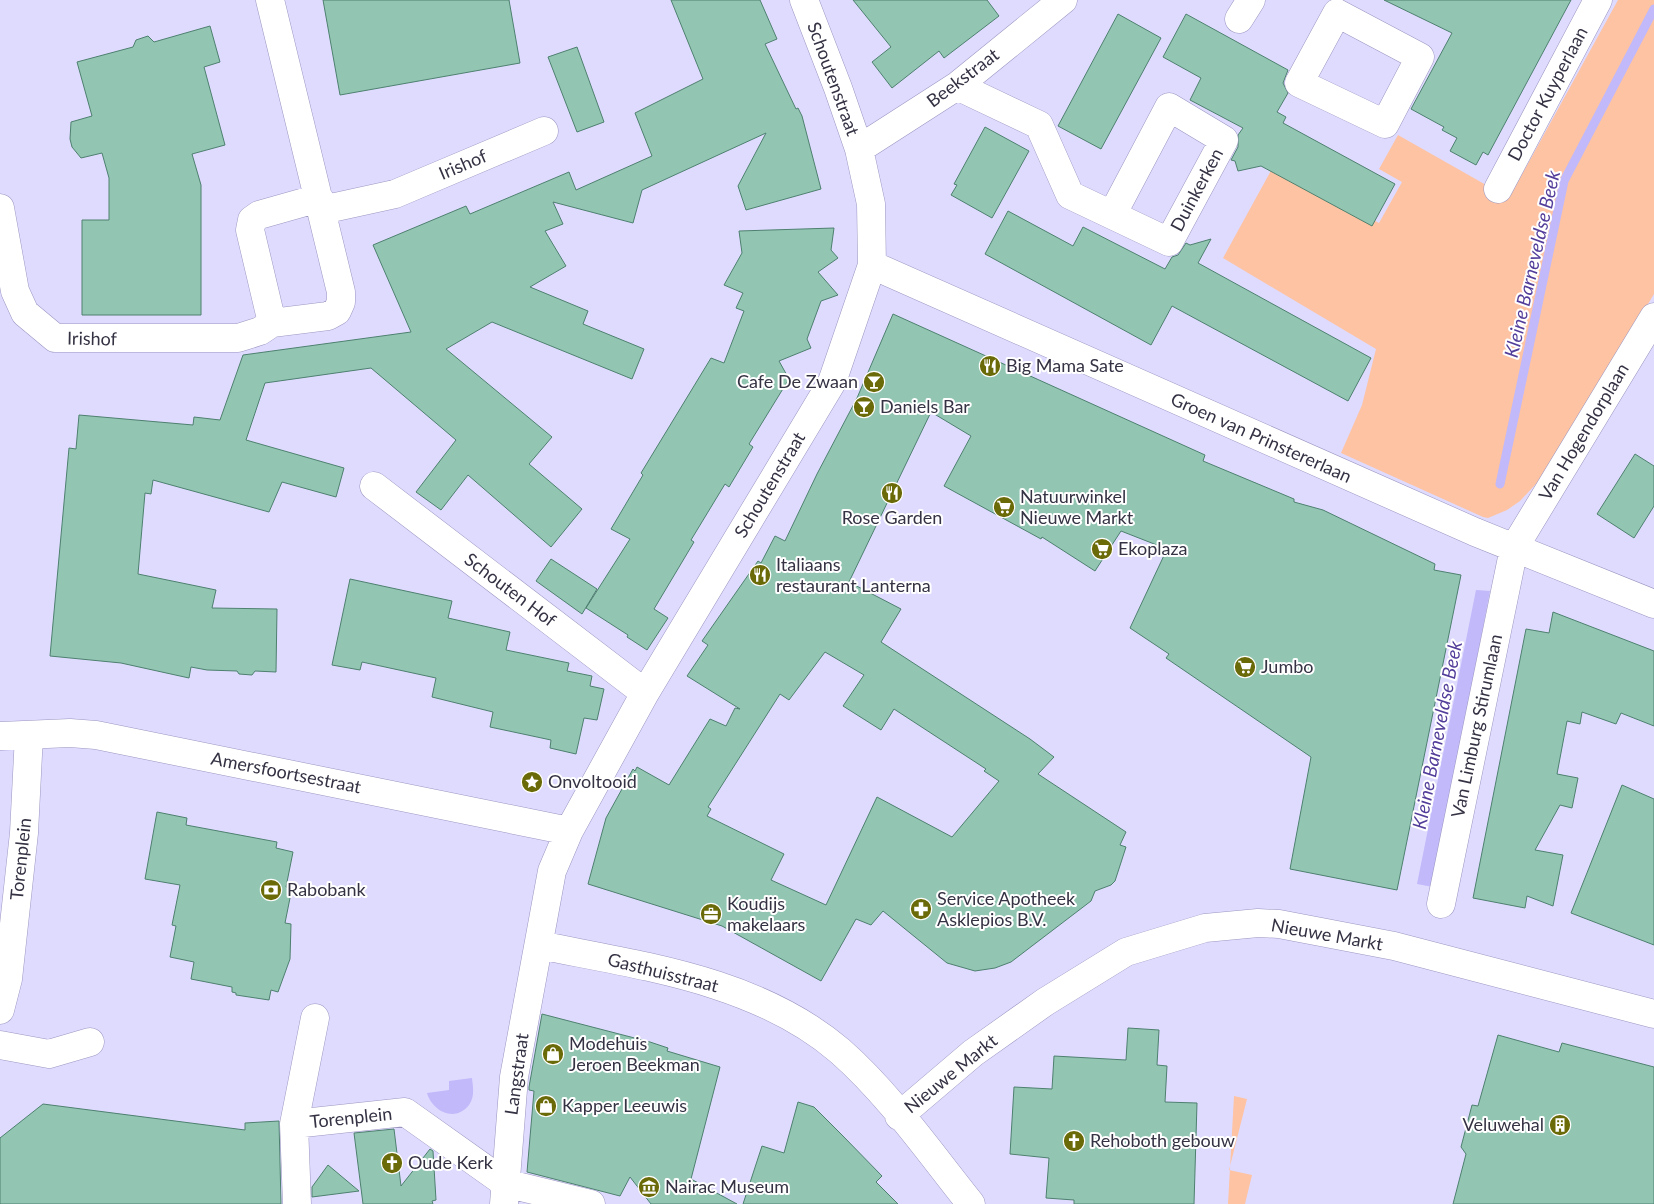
<svg xmlns="http://www.w3.org/2000/svg" width="1654" height="1204" font-family="Lato,sans-serif">
<style>
.green{fill:#fec3a2}
.water{fill:#c1b9fa}
.lines{fill:none;stroke-linecap:round;stroke-linejoin:round}
.stream{stroke:#c1b9fa;stroke-width:9}
.building{fill:#92c6b3;stroke:#4e806f;fill-rule:evenodd}
.minor-casing{stroke:#9b96c0;stroke-width:29}
.minor{stroke:#fff;stroke-width:28}
.labels{text-anchor:middle;stroke-width:4;stroke-linejoin:round;paint-order:stroke}
.street-label{font-size:18px;fill:#343243;stroke:#fff}
.poi-label{font-size:18px;fill:#343243;stroke:#fff;text-anchor:start}
.water-label{font-size:19px;font-style:italic;fill:#533d9a;stroke:#fff}
</style>
<rect width="100%" height="100%" fill="#dfdbff"/>
<!-- green -->
<path class="green" d="M1618 0H1654V294L1548 471 1520 501 1507 510 1488 518 1483 517 1341 453 1362 405 1376 349 1223 258 1274 165 1379 223 1402 182 1379 169 1398 135 1509 198Z
M1234 1096 1247 1099 1229 1170 1252 1175 1245 1204H1228Z"/>
<!-- water -->
<path class="water" d="M1476 590 1490 591 1433 887 1417 884Z
M472 1078C473 1087 475 1097 469 1105 455 1123 432 1111 427 1093L449 1090V1081Z"/>
<g class="lines">
<!-- stream -->
<path class="stream" d="M1500 484 1564 181 1654 9"/>
</g>
<!-- building -->
<path class="building" d="M323 0H509L520 63 340 95Z
M671 0H760L777 39 765 44 796 109 798 108 802 116 821 189 746 210 738 186 766 133 642 190 633 223 553 202 563 224 545 231 566 266 530 287 588 311 583 324 644 349 632 379 492 322 446 349 552 437 529 464 582 509 551 547 468 475 441 510 416 492 456 440 371 368 265 383 246 440 344 468 336 497 282 482 269 512 153 480 151 494 145 493 138 574 216 590 212 608 277 609 276 672 255 671 252 675 239 674 237 671 207 670 191 667 189 678 121 663 50 656 69 448 76 449 79 415 193 425 194 417 220 420 243 355 411 332 373 245 466 206 470 214 569 172 576 190 652 156 635 113 703 79Z
M853 0H987L999 16 944 58 939 51 892 88 872 62 891 47Z
M1384 0H1571L1488 155 1483 152 1476 165 1450 151 1457 138 1442 130 1444 127 1411 109 1452 33Z
M1118 14 1161 38 1101 149 1058 126Z
M1186 14 1288 70 1283 83 1288 93 1277 112 1286 117 1283 123 1395 184 1372 226 1261 166 1238 171 1235 161 1231 160 1238 147V135L1243 128 1190 100 1201 78 1163 57Z
M210 26 220 62 204 67 225 145 192 154 201 185V315H82V220H109V178L102 153 81 158 72 147 70 139 71 122 92 116 77 62 133 47 136 40 148 36 154 42Z
M577 47 604 122 577 132 548 57Z
M985 127 1029 151 992 218 951 195 957 185 954 184Z
M1008 211 1073 246 1083 227 1165 269 1172 257 1178 255 1186 243 1190 245 1211 239 1198 263 1371 358 1348 401 1172 306 1151 345 985 254Z
M834 228 831 250 838 258 818 272 838 295 821 301 807 339 811 348 779 361 789 379 749 444 753 447 729 487 725 484 691 540 694 542 654 609 668 618 647 650 627 637 628 635 586 608 630 539 611 529 643 475 641 473 711 358 724 363 744 311 736 308 743 293 724 285 742 253 739 231Z
M893 314 1205 455 1203 461 1294 499V502L1323 510 1435 564 1434 570 1461 575 1397 890 1290 869 1311 757 1166 658 1169 654 1130 628 1167 549 1121 531 1095 571 1042 537 1041 539 944 486 971 436 931 412 849 582 901 609 881 642 1030 739 1054 757 1038 774 1126 832 1120 845 1126 847 1115 881 1111 885 1095 891 1091 901 1011 962 995 968 975 971 947 963 883 911 871 925 856 919 821 981 722 926 588 884 606 818 633 769 635 771 637 767 669 785 710 719 726 726 735 708 740 709 687 676 708 645 702 641 758 561 761 563 775 536 785 541 817 474 857 398ZM825 652 864 675 843 706 881 730 894 709 986 769 984 771 999 781 952 837 877 797 826 905 771 880 784 854 707 816 711 809 708 807 780 694 789 700Z
M1635 454 1654 466V506L1634 538 1597 514Z
M551 559 597 589 582 614 536 581Z
M350 579 452 601 448 618 510 632 506 650 569 663 567 671 592 676 590 686 604 689 597 720 584 718 576 754 550 748 551 740 490 727 493 712 432 697 436 678 362 662 360 670 332 665Z
M1553 612 1654 651V726L1621 713 1616 724 1582 712 1580 724 1567 721 1557 774 1578 778 1572 808 1560 805 1535 850 1563 855 1553 906 1527 896 1525 908 1473 898 1526 629 1549 633Z
M1622 785 1654 799V945L1571 913Z
M157 812 187 818 186 825 277 842 276 848 293 852 286 887 292 888 285 923 291 924 290 959 278 992 271 990 269 1000 236 995V993L232 992V987L191 979 194 962 170 957 176 926 172 925 180 885 145 879Z
M542 1014 650 1042 668 1048 667 1051 720 1067 691 1179 737 1204H651L630 1177 620 1196 527 1172 534 1091 529 1090V1087Z
M1128 1028 1159 1030 1157 1065 1167 1066 1165 1102 1197 1103 1194 1204H1074V1200L1046 1198 1049 1158 1010 1154 1014 1087 1052 1089 1054 1056 1126 1060Z
M1498 1035 1559 1052 1562 1043 1654 1067V1204H1453L1466 1154 1461 1147 1472 1105 1478 1106Z
M798 1102 814 1107 842 1135 882 1176 876 1182 898 1204H743L762 1146 784 1153Z
M43 1104 245 1130V1123L279 1121 281 1204H0V1138Z
M394 1129 401 1186 430 1149 433 1151 436 1200 432 1201 433 1204H363L354 1133Z
M328 1165 359 1191 312 1197V1187Z"/>
<g class="lines">
<!-- minor casing -->
<g class="minor-casing">
<path id="minor" d="M1337 13 1420 57 1385 124 1299 83Z
M1239 19 1251 0
M957 86 1039 125 1070 195 1169 242 1224 140 1169 107 1112 215
M859 149 957 86 1063 0
M1498 189 1598 0
M0 208 15 291 25 313 55 338H238L260 331 272 323 328 316 337 311 341 302V292L270 0
M322 210 395 194 544 131
M872 265 1475 532 1654 604
M272 323 250 230 252 220 259 215 319 198
M374 486 645 693
M0 736 70 733 96 735 569 831
M1441 904 1514 548 1654 317
M539 945C642 966 757 980 840 1051 889 1094 930 1153 971 1204
M0 1010 8 979 24 833 29 735
M0 1045 49 1054 90 1042
M899 1116 973 1053 1045 1002 1126 952 1205 928 1258 923 1279 924 1394 946 1654 1014
M294 1124 405 1112 505 1183 591 1204
M297 1204 294 1124 315 1018
M504 1204 514 1077 552 871 569 831 645 693 832 382 872 265 871 204 859 149 838 88 804 0"/>
</g>
<!-- minor -->
<use href="#minor" class="minor"/>
</g>
<!-- icons -->
<defs>
<g id="restaurant-disc" transform="scale(1.125)"><circle r="9.5" fill="#6a6a08" stroke="#fff"/><path d="M-5-6h1v4h1v-4h1v4h1v-4h1v5L-1.5 .5V6h-2V.5L-5-1ZM5-6V6H3V1.5H1.5Q1.5-4 5-6Z" fill="#fff"/></g>
<g id="bar-disc" transform="scale(1.125)"><circle r="9.5" fill="#6a6a08" stroke="#fff"/><path d="M-6-5H6L.8 .8V4.5H3.5V6h-7V4.5H-.8V.8Z" fill="#fff"/></g>
<g id="supermarket-disc" transform="scale(1.125)"><circle r="9.5" fill="#6a6a08" stroke="#fff"/><path d="M-6-5.5h2.5l.6 2H6L4.5 2H-2.5L-4.4-4H-6ZM-1.5 3.2a1.3 1.3 0 1 0 .1 0ZM3 3.2a1.3 1.3 0 1 0 .1 0Z" fill="#fff"/></g>
<g id="sight-disc" transform="scale(1.125)"><circle r="9.5" fill="#6a6a08" stroke="#fff"/><path d="M0-6L1.8-2.2L6-1.7L2.9 1.2L3.7 5.4L0 3.3L-3.7 5.4L-2.9 1.2L-6-1.7L-1.8-2.2Z" fill="#fff"/></g>
<g id="bank-disc" transform="scale(1.125)"><circle r="9.5" fill="#6a6a08" stroke="#fff"/><path d="M-6-4H6V4H-6ZM0-2.3a2.3 2.3 0 1 0 0 4.6a2.3 2.3 0 1 0 0-4.6Z" fill="#fff"/></g>
<g id="pharmacy-disc" transform="scale(1.125)"><circle r="9.5" fill="#6a6a08" stroke="#fff"/><path d="M-2-6h4v4h4v4h-4v4h-4v-4h-4v-4h4Z" fill="#fff"/></g>
<g id="office-disc" transform="scale(1.125)"><circle r="9.5" fill="#6a6a08" stroke="#fff"/><path d="M-6-3h4V-5.5h4V-3h4V5H-6ZM-1-4.5V-3h2v-1.5ZM-6 0V1H6V0Z" fill="#fff"/></g>
<g id="shop-disc" transform="scale(1.125)"><circle r="9.5" fill="#6a6a08" stroke="#fff"/><path d="M-5-2.5h2.3a2.7 3.5 0 0 1 5.4 0H5L5.5 6h-11ZM-1.5-2.5h3a1.5 2.3 0 0 0-3 0Z" fill="#fff"/></g>
<g id="building-disc" transform="scale(1.125)"><circle r="9.5" fill="#6a6a08" stroke="#fff"/><path d="M-4-6H4V6H1V3H-1V6H-4ZM-2.5-4.3h1.7v1.8h-1.7ZM.8-4.3h1.7v1.8H.8ZM-2.5-1h1.7V.8h-1.7ZM.8-1h1.7V.8H.8Z" fill="#fff"/></g>
<g id="church-disc" transform="scale(1.125)"><circle r="9.5" fill="#6a6a08" stroke="#fff"/><path d="M-1.2-6h2.4v3.5h3.3v2.4h-3.3V6h-2.4V-.1h-3.3v-2.4h3.3Z" fill="#fff"/></g>
<g id="museum-disc" transform="scale(1.125)"><circle r="9.5" fill="#6a6a08" stroke="#fff"/><path d="M0-6L6-3V-2H-6V-3ZM-5-1h2V3h-2ZM-1-1h2V3h-2ZM3-1h2V3H3ZM-6 4H6V6H-6Z" fill="#fff"/></g>
</defs>
<g fill-rule="evenodd">
<use href="#restaurant-disc" x="990" y="366"/>
<use href="#bar-disc" x="874" y="382"/>
<use href="#bar-disc" x="864" y="407"/>
<use href="#restaurant-disc" x="892" y="493"/>
<use href="#supermarket-disc" x="1004" y="507"/>
<use href="#supermarket-disc" x="1102" y="549"/>
<use href="#restaurant-disc" x="760" y="575"/>
<use href="#supermarket-disc" x="1245" y="667"/>
<use href="#sight-disc" x="532" y="782"/>
<use href="#bank-disc" x="271" y="890"/>
<use href="#pharmacy-disc" x="921" y="909"/>
<use href="#office-disc" x="711" y="914"/>
<use href="#shop-disc" x="553" y="1054"/>
<use href="#shop-disc" x="546" y="1106"/>
<use href="#building-disc" x="1560" y="1125"/>
<use href="#church-disc" x="1074" y="1141"/>
<use href="#church-disc" x="392" y="1163"/>
<use href="#museum-disc" x="649" y="1187"/>
</g>
<g class="labels">
<!-- street labels -->
<g class="street-label">
<text transform="translate(963 78) rotate(-37)" y="6">Beekstraat</text>
<text transform="translate(833 79) rotate(70)" y="6">Schoutenstraat</text>
<text transform="translate(1548 94) rotate(-62)" y="6">Doctor Kuyperlaan</text>
<text transform="translate(463 165) rotate(-23)" y="6">Irishof</text>
<text transform="translate(1197 190) rotate(-62)" y="6">Duinkerken</text>
<text transform="translate(92 339) rotate(1)" y="6">Irishof</text>
<text transform="translate(1584 432) rotate(-59)" y="6">Van Hogendorplaan</text>
<text transform="translate(1261 438) rotate(24)" y="6">Groen van Prinstererlaan</text>
<text transform="translate(770 485) rotate(-59)" y="6">Schoutenstraat</text>
<text transform="translate(510 590) rotate(37)" y="6">Schouten Hof</text>
<text transform="translate(1477 726) rotate(-78)" y="6">Van Limburg Stirumlaan</text>
<text transform="translate(286 773) rotate(11)" y="6">Amersfoortsestraat</text>
<text transform="translate(21 859) rotate(-84)" y="6">Torenplein</text>
<text transform="translate(1327 935) rotate(10)" y="6">Nieuwe Markt</text>
<text transform="translate(663 973) rotate(14)" y="6">Gasthuisstraat</text>
<text transform="translate(517 1074) rotate(-82)" y="6">Langstraat</text>
<text transform="translate(951 1074) rotate(-39)" y="6">Nieuwe Markt</text>
<text transform="translate(351 1118) rotate(-6)" y="6">Torenplein</text>
</g>
<!-- poi labels -->
<g class="poi-label">
<text x="1006" y="372">Big Mama Sate</text>
<text x="858" y="388" text-anchor="end">Cafe De Zwaan</text>
<text x="880" y="413">Daniels Bar</text>
<text x="1020" y="503">Natuurwinkel<tspan x="1020" dy="21">Nieuwe Markt</tspan></text>
<text x="892" y="524" text-anchor="middle">Rose Garden</text>
<text x="1118" y="555">Ekoplaza</text>
<text x="776" y="571">Italiaans<tspan x="776" dy="21">restaurant Lanterna</tspan></text>
<text x="1261" y="673">Jumbo</text>
<text x="548" y="788">Onvoltooid</text>
<text x="287" y="896">Rabobank</text>
<text x="937" y="905">Service Apotheek<tspan x="937" dy="21">Asklepios B.V.</tspan></text>
<text x="727" y="910">Koudijs<tspan x="727" dy="21">makelaars</tspan></text>
<text x="569" y="1050">Modehuis<tspan x="569" dy="21">Jeroen Beekman</tspan></text>
<text x="562" y="1112">Kapper Leeuwis</text>
<text x="1544" y="1131" text-anchor="end">Veluwehal</text>
<text x="1090" y="1147">Rehoboth gebouw</text>
<text x="408" y="1169">Oude Kerk</text>
<text x="665" y="1193">Nairac Museum</text>
</g>
<!-- water labels -->
<g class="water-label">
<text transform="translate(1532 264) rotate(-77)" y="7">Kleine Barneveldse Beek</text>
<text transform="translate(1437 735) rotate(-79)" y="7">Kleine Barneveldse Beek</text>
</g>
</g>
</svg>
